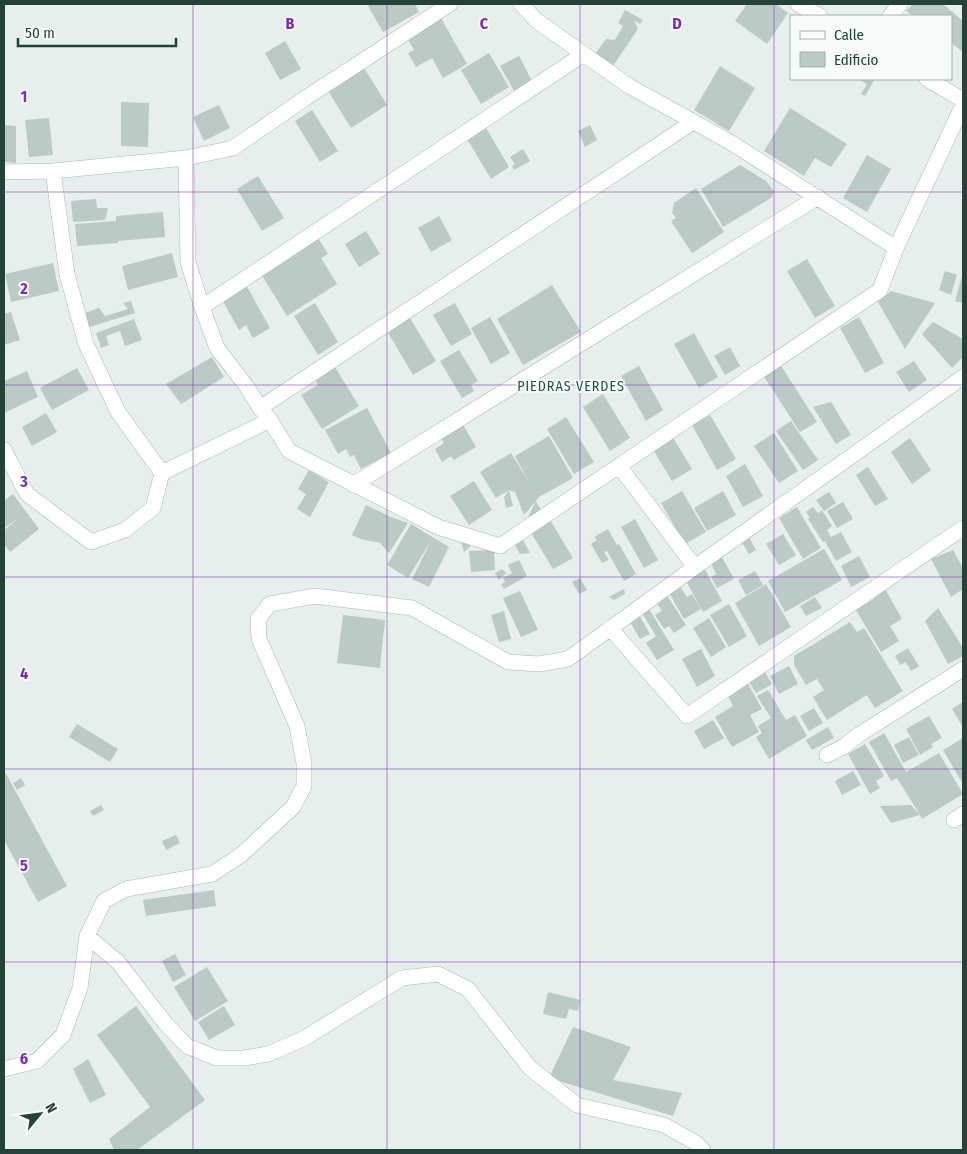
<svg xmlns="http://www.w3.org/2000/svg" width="967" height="1154" font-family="'Fira Sans Condensed',sans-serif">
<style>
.building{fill:#bbcac4}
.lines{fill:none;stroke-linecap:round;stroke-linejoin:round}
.minor-casing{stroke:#a8b8b2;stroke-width:16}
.minor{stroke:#fff;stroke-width:15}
.grid{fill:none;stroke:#7b2cbf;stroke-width:1;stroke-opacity:0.55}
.labels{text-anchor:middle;stroke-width:4;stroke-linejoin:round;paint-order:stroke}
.neighbourhood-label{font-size:14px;letter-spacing:1px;fill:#1f5548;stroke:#f7fbf9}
.grid-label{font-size:16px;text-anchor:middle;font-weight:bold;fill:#7b2cbf;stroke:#f7fbf9;stroke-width:4;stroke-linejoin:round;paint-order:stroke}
</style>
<rect width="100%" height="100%" fill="#e6efeb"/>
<!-- building -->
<path class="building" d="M367 4H415L419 12 383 32Z
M747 4H776L788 13 767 44 735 21Z
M913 4H943L963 21V52L951 43V16H914L906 11Z
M625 10 643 20 640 24 634 20 638 29 613 66 595 54 606 39 615 40 623 26 618 23Z
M441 18 467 64 443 78 432 58 416 67 408 53 414 50 407 38Z
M285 41 301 69 280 80 265 53Z
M489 53 509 87 481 104 461 70Z
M519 56 532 81 514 91 500 66Z
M363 66 387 105 351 128 327 89Z
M720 66 755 88 729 131 694 110Z
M857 79H875L865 96 861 94 867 84Z
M121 102 149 103 148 147 121 146Z
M219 105 230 128 204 141 193 117Z
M790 108 847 144 831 167 815 158 804 176 764 151Z
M312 110 338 151 320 162 295 121Z
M49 118 53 155 29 157 25 120Z
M4 125 16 126V163L4 162Z
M590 125 597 140 585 147 578 131Z
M486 128 509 167 491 179 467 139Z
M523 149 530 161 514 170 512 166 515 164 510 157Z
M867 155 891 169 867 212 843 198Z
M740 165 766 181 774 191 771 198 723 227 701 189Z
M258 176 284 218 262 231 237 189Z
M696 188 724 232 692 253 671 221 676 218 672 213 674 203Z
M96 199 97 208H108L105 220 73 222 71 201Z
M163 212 165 237 118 241V243L77 246 75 224 116 221V216Z
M439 216 452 240 431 252 418 228Z
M366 231 380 254 359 267 345 244Z
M318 238 328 254 321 258 337 284 287 316 261 274Z
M172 253 178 277 128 290 122 266Z
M807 259 835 306 815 318 787 271Z
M53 263 59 291 11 302 5 274Z
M945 271 957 275 951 295 939 290Z
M962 276 963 277V303L955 301Z
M245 283 270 328 253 338 246 325 239 330 220 296Z
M552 285 581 332 523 365 497 319Z
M891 291 935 303 905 349 878 302Z
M131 301 135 313 86 328 82 314 99 308 105 316 128 309 123 303Z
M315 303 338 342 318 355 294 316Z
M455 303 472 334 451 346 433 315Z
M11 312 20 340 4 345V314Z
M490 317 510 353 491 364 471 328Z
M859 317 884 363 865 373 840 328Z
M410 318 436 361 413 375 387 331Z
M134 319 142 340 125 346 120 331 106 336 109 345 101 348 96 333Z
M933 322 963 339V357L952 368 922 334Z
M694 333 718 377 699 388 674 344Z
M730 347 740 366 725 375 714 356Z
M459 350 478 381 471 385 474 391 462 398 440 361Z
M212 357 224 377 181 404 166 384Z
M914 361 927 380 909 392 896 372Z
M780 364 817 422 800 432 763 375Z
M639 366 663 410 646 421 621 376Z
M335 367 359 406 322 429 301 395 318 385 315 380Z
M77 368 89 390 52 410 40 388Z
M27 371 38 397 4 413V381Z
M603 394 630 438 610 451 583 407Z
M831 402 851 435 836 444 813 407Z
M367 408 391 453 361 469 354 455 350 457 346 449 338 454 325 430Z
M46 413 57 432 32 446 22 427Z
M710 415 736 459 717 470 692 425Z
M566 417 594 462 574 474 547 429Z
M791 421 818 460 803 470 776 431Z
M462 423 476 447 454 460 451 456 442 462 435 449 444 443 440 436Z
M774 433 798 471 779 483 754 446Z
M549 436 573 478 539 497 536 501 541 510 528 517 536 501 524 515 515 492 509 490 513 506 506 508 504 497 509 490 496 498 480 472 511 453 529 482 515 456Z
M672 436 692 469 672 481 652 448Z
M910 438 931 470 912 484 891 452Z
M745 464 763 496 743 507 726 476Z
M868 467 888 499 875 506 856 475Z
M309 470 329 482 310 517 297 509 306 494 298 489Z
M474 481 492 510 469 525 450 496Z
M682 491 706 532 685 544 661 503Z
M723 491 736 515 707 531 694 508Z
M829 492 836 503 824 511 816 500Z
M13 494 39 529 10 552 4 544V530L19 518 4 528V501Z
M843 502 853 519 837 528 827 511Z
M366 505 391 517 408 523 389 553 380 543 361 539 352 535Z
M797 507 821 548 803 559 779 518Z
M813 507 818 513 822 510 832 526 827 530 831 537 841 532 852 552 836 561 825 541 823 542 808 519 810 518 806 512Z
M635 519 658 560 644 568 621 527Z
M550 520 573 558 553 569 530 531Z
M411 524 449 547 429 587 412 579 431 541 408 578 387 565Z
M608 529 617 545 619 544 636 574 624 581 607 551 604 552 609 560 602 563 591 544 597 540 594 537Z
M783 534 796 555 779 565 766 544Z
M749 537 756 550 749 554 741 541Z
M523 540 530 553 520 554 515 545Z
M461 541 472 545 464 552Z
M824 549 842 580 785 612 768 581Z
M494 550 495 570 471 572 469 551Z
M953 550 963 568V589L951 597 931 559Z
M859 556 870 577 851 587 841 566Z
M722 557 734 579 717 588 711 577 716 574 711 563Z
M519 560 527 576 504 589 501 584 505 582 503 578 512 573 508 565Z
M704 568 722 601 703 612 685 579Z
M502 569 506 573 499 580 495 573Z
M755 571 763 585 746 595 738 580Z
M580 578 587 590 579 594 572 582Z
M766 584 791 627 759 646 735 603Z
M679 585 687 597 692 594 701 609 684 619 668 591Z
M624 589 625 594 614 600 609 597Z
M885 589 902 619 890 626 899 641 881 652 856 610 874 599 872 596Z
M520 591 538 630 521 637 503 598Z
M666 594 686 625 674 633 669 626 664 629 655 615 662 611 655 601Z
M815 597 822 608 806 616 800 606Z
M646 604 674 650 657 660 646 643 656 636 639 608Z
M729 604 747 636 729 647 710 615Z
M938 608 963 648V656L948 664 925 621Z
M504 611 511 639 499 642 491 615Z
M343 615 385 620 380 668 337 663Z
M639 615 650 634 640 639 629 620Z
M709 618 726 647 711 657 693 628Z
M850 622 857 632 864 628 903 691 875 708 867 695 827 720 813 697 824 690 817 679 806 685 794 665V656Z
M908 648 919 666 911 671 906 662 900 665 895 656Z
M701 649 715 676 697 687 682 659Z
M789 666 798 684 779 694 770 676Z
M764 670 772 684 756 693 748 680Z
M747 682 762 709 750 715 759 732 732 747 715 717 733 706 727 694Z
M768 690 786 720 795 715 807 736 769 759 756 737 762 733 758 726 771 718 757 696Z
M963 702V727L952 709Z
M814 708 823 723 809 731 800 716Z
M929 716 942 738 931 744 933 747 920 755 906 729Z
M713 720 724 738 704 749 694 731Z
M77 724 118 749 110 762 69 737Z
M828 727 834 738 812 750 806 740Z
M884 733 906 772 939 753 963 794 922 819 920 815 891 823 880 806 911 805 920 815 897 778 891 781 869 742Z
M909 737 919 755 903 763 894 745Z
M963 738V784L943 750Z
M865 744 884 776 876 781 880 788 870 794 848 754Z
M4 770 67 886 38 902 4 840Z
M853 771 861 785 842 795 835 781Z
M21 778 25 785 17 790 13 783Z
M101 805 104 810 93 816 90 811Z
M176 835 180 843 166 850 162 841Z
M214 890 216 906 146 916 143 900Z
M175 954 186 975 173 982 162 961Z
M207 967 228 1001 195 1021 174 987Z
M548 992 580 1000 578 1011 569 1009 566 1019 543 1014Z
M136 1006 205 1100 137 1150H114L109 1139 150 1107 97 1035Z
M224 1006 235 1025 209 1040 198 1022Z
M573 1027 631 1047 613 1080 682 1093 673 1116 549 1078Z
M88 1059 106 1095 90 1103 73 1069Z"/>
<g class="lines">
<!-- minor casing -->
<g class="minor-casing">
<path id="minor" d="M521 4 537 21 629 86 730 142 896 248
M798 4 820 16
M890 16 900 4
M927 79 963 100
M186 158 188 262 202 307 217 348 247 387 260 408 270 420 289 451 438 527 500 546 880 290 896 248 963 105
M4 172 53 171
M202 307 584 54
M260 408 693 122
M270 420 162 473 118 412 86 344 67 274 53 171 186 158 233 148 307 97 450 4
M4 450 27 494 91 542 125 530 153 508 162 473
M619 466 695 567
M353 485 818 197
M610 628 687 716 963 528
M827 755 843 747 860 734 963 669
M954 820 963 814
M87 936 118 962 165 1023 187 1046 216 1058H245L268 1054 303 1039 402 978 438 974 468 989 530 1068 577 1105 664 1125 696 1143 703 1150
M4 1069 37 1061 63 1035 80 988 87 936 104 901 126 889 212 874 241 855 293 807 304 786V763L297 726 259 639 258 619 270 604 315 596 412 608 508 662 539 664 568 659 695 567 963 377"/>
</g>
<!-- minor -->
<use href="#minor" class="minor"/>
</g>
<!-- grid -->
<path class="grid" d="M193 4V1150M387 4V1150M580 4V1150M774 4V1150M4 192H963M4 385H963M4 577H963M4 769H963M4 962H963"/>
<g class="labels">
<!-- neighbourhood labels -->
<g class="neighbourhood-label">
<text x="571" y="391">PIEDRAS VERDES</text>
</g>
</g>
<g class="grid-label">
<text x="290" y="29">B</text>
<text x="484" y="29">C</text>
<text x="677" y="29">D</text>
<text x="24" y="102">1</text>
<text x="24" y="294">2</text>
<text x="24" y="487">3</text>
<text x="24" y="679">4</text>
<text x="24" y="871">5</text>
<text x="24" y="1064">6</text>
</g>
<!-- border -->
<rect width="967" height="1154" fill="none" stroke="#24423a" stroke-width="10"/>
<!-- legend -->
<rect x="790" y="15" width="162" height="65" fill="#f7fbf9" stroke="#a3b1ad"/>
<rect x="800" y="31" width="25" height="8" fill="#ffffff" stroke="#a3b1ad"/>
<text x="834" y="40" font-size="15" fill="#24423a">Calle</text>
<rect x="800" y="52" width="25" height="15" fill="#bbcac4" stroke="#a3b1ad"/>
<text x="834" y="65" font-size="15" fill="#24423a">Edificio</text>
<!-- north arrow -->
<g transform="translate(40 1114) rotate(61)" stroke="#f7fbf9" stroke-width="4" paint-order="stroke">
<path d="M0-4L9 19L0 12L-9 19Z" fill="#24423a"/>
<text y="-8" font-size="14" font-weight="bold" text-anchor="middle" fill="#24423a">N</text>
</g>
<!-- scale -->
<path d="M18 38v8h158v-8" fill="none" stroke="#24423a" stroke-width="2.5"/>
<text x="25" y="38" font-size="15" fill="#24423a" stroke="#f7fbf9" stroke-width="4" paint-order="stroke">50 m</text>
</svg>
